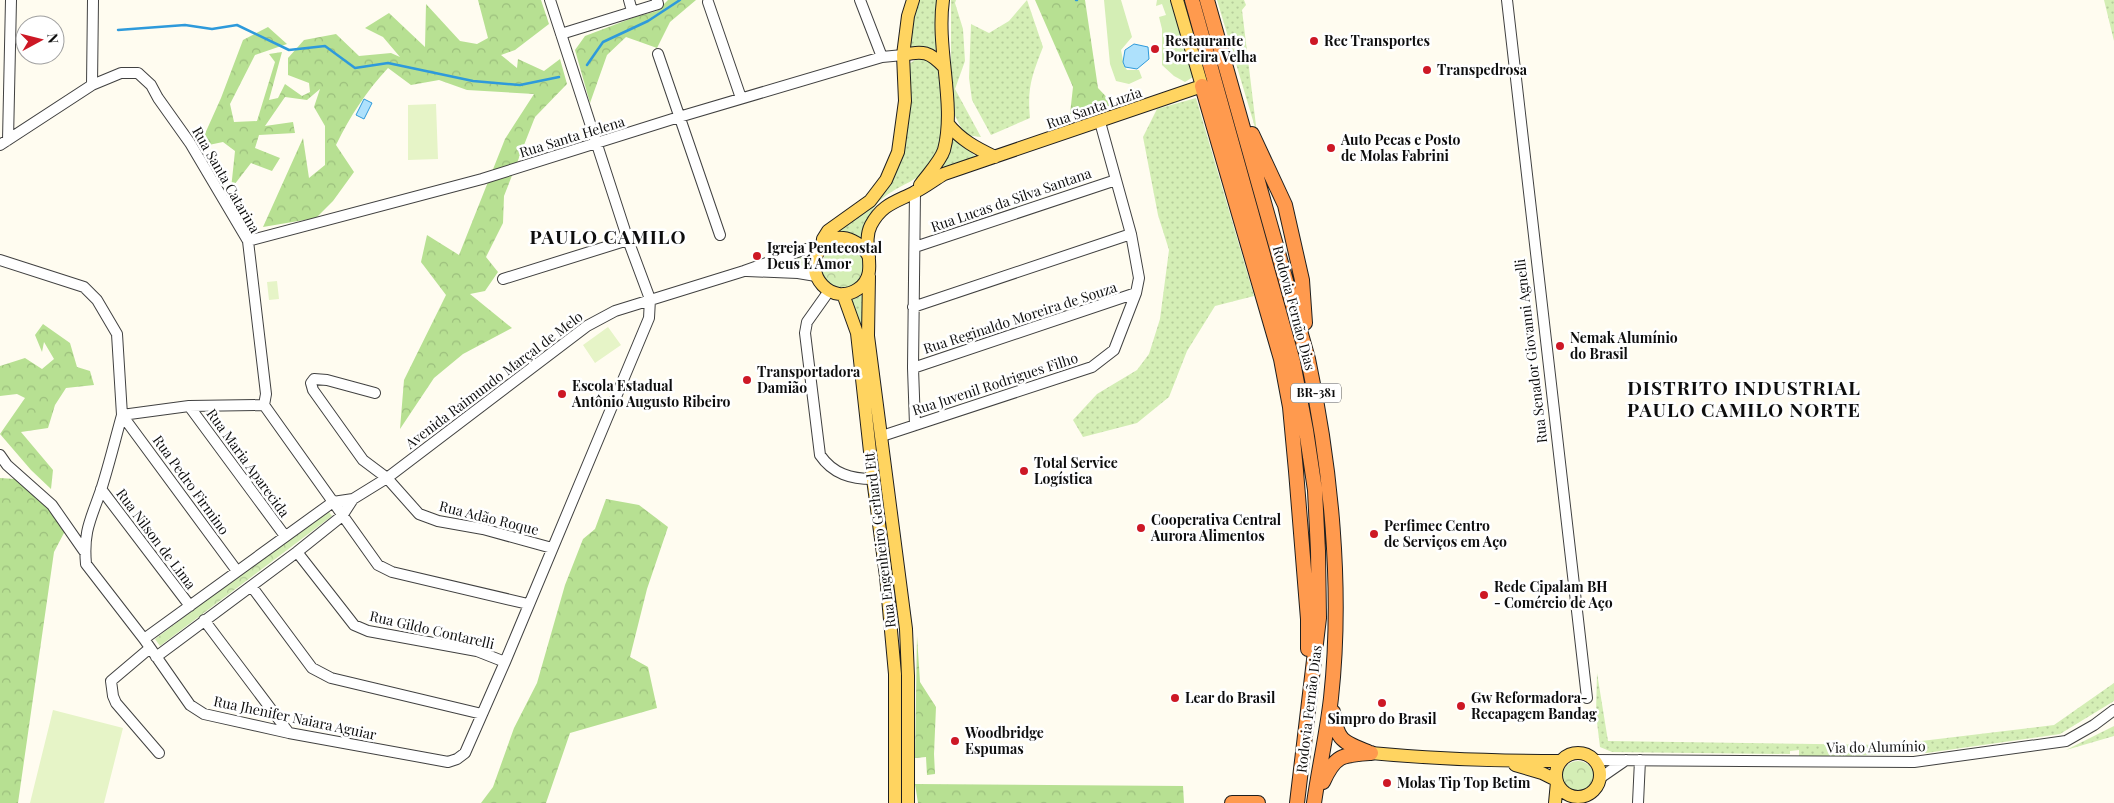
<svg xmlns="http://www.w3.org/2000/svg" width="2114" height="803" font-family="'Playfair Display',serif">
<style>
.grass{fill:url(#grass-dots)}
.forest{fill:url(#forest-crowns)}
.park{fill:url(#park-crowns)}
.garden{fill:#d4eeb5}
.pitch{fill:#e6f4c7}
.water{fill:#aee1fc;stroke:#2e9adb}
.lines{fill:none;stroke-linecap:round;stroke-linejoin:round}
.stream{stroke:#2e9adb;stroke-width:2.5}
.minor-casing{stroke:#414141;stroke-width:12}
.major-casing{stroke:#1f1f1f;stroke-width:14}
.highway-casing{stroke:#1f1f1f;stroke-width:16}
.minor{stroke:#fff;stroke-width:10}
.major{stroke:#ffd460;stroke-width:12}
.highway{stroke:#ff9a4e;stroke-width:14}
.poi-dot{fill:#cd1825;stroke:#fff;stroke-width:2}
.labels{text-anchor:middle;stroke-width:5;stroke-linejoin:round;paint-order:stroke}
.shield{fill:#fff;stroke:#565656;stroke-width:1}
.shield-label{font-size:12px;font-weight:bold;fill:#0e0e0e}
.poi-label{font-size:14px;font-weight:bold;fill:#0e0e0e;stroke:#fff;text-anchor:start}
.street-label{font-size:14px;fill:#0e0e0e;stroke:#fff}
.district-label{font-size:19px;font-weight:bold;letter-spacing:1px;fill:#0e0e0e;stroke:#fff}
</style>
<defs>
<pattern id="grass-dots" width="8" height="8" patternUnits="userSpaceOnUse" patternTransform="scale(1.25)"><rect width="8" height="8" fill="#d4eeb5"/><path d="M2 2h.1M6 6h.1" fill="none" stroke="#b5cb9a" stroke-width="1.8" stroke-linecap="round"/></pattern>
<pattern id="forest-crowns" width="20" height="18" patternUnits="userSpaceOnUse" patternTransform="scale(1.25)"><rect width="20" height="18" fill="#b7e092"/><path d="M2 6a3 3 0 1 1 6 0M12 15a3 3 0 1 1 6 0" fill="none" stroke="#9cbf7d"/></pattern>
<pattern id="park-crowns" width="20" height="18" patternUnits="userSpaceOnUse" patternTransform="scale(1.25)"><rect width="20" height="18" fill="#d4eeb5"/><path d="M2 6a3 3 0 1 1 6 0M12 15a3 3 0 1 1 6 0" fill="none" stroke="#b5cb9a"/></pattern>
</defs>
<rect width="100%" height="100%" fill="#fffcf0"/>
<!-- grass -->
<path class="grass" d="M920 0H937L939 54 908 50 912 19Z
M951 0H956L955 3 963 29 965 61 955 89 981 137 965 135 955 116 951 71Z
M1027 0 1043 47C1032 75 1027 88 1030 118L991 135 972 100 969 78 971 24 989 33 1009 21Z
M1217 0H1244L1246 5 1242 10 1257 134Z
M2104 0H2114V41Z
M925 57 940 70C941 97 948 129 938 155 928 181 893 184 876 205 869 214 866 226 863 237L831 236 886 188 909 64 918 58Z
M1196 98 1254 296 1215 306 1187 351 1169 397 1137 423 1083 437 1073 420 1097 394 1137 370 1149 354 1160 319 1169 250 1158 215 1143 137 1157 109Z
M954 138 980 160 940 172Z
M802 255 813 273 762 270Z
M866 293 895 563H890L871 405 846 299H854Z
M1597 673 1608 741 1888 745 2054 725 2114 683V701L2060 734 1926 753 1816 757 1799 756V750L1790 751V754L1612 752 1600 747 1596 714Z
M2114 726V736L2066 750Z"/>
<!-- forest -->
<path class="forest" d="M478 0H541L549 24 515 50 501 55 517 68 518 59 544 71 560 59 567 84 535 117 504 196 503 223 486 257 498 272 485 291 470 294 512 328 463 354 434 378 400 429 404 380 446 295 421 262 427 235 459 255 505 139 534 94 467 90 439 80 411 85 388 68C365 93 351 115 336 145L354 172 333 201 316 218 263 227 303 138 309 178 325 165V126L314 107 320 89 307 100 285 97 265 126 293 122 295 133 259 135 255 148 280 158 272 171 251 163 231 189 235 151 223 142 199 147 221 98 243 40 268 27 287 44 255 55 230 104 234 122 257 121 275 62 269 54 282 52 269 100 278 98 285 84 302 96 310 92 309 83 288 75V58L304 40 336 34 359 56 391 53 400 57 383 37 365 28 389 13 425 47 426 4 460 41 477 44 488 38Z
M668 0H696L670 22 657 48 626 37 607 55 590 103 575 50 585 36 635 17 657 11Z
M1035 0H1085L1098 88 1115 106 1070 114 1073 87Z
M43 324 70 343 77 367 90 371 94 385 66 388 55 405 48 428 21 432 53 470 51 489 31 470 0 434 25 398 17 394 0 396V366L25 358 42 369 54 359 44 342 42 352 35 335Z
M0 478 15 479 40 498 65 531 54 552 18 803H0Z
M606 499 639 505 668 527 647 589 630 657 648 667 657 708 570 733 546 803H481L493 787 514 728 537 683 565 585 583 539 595 529Z
M917 636 920 682 936 707 934 754 935 774 927 775 926 757 915 758Z
M915 784 1183 786 1184 803H918Z"/>
<!-- park -->
<path class="park" d="M840 246C857 246 861 254 867 268L857 289 828 288 820 266 826 253Z
M327 509 332 516 160 646 155 639Z
M1562 777a16 16 0 1 1 32 0a16 16 0 1 1-32 0Z"/>
<!-- garden -->
<path class="garden" d="M1104 0H1121L1132 37 1121 50 1124 66 1127 70H1139L1142 78 1129 84 1116 81 1110 64Z
M1157 0H1172L1193 77 1185 82 1174 76 1162 65V29L1159 17 1166 15 1162 4 1156 6Z"/>
<!-- pitch -->
<path class="pitch" d="M436 104 438 159 408 160V105Z
M277 281 279 299 269 300 267 282Z
M608 327 621 345 595 363 583 345Z
M53 710 123 728 104 803H30Z"/>
<!-- water -->
<path class="water" d="M1134 44 1148 47 1149 59 1137 69 1125 67 1123 62 1125 50Z
M364 99 372 103 364 119 356 115Z"/>
<g class="lines">
<!-- stream -->
<path class="stream" d="M1076 0H1077
M118 30 185 25 212 29 237 25 289 50 325 46 355 68 388 63 473 81 520 85 559 77
M587 65 603 42 648 21 680 0"/>
<!-- minor casing -->
<g class="minor-casing">
<path id="minor" d="M629 0 632 11
M860 0 882 57
M1507 0 1587 698
M708 2 741 98
M561 34 658 4 657 0
M658 54 720 235
M92 85 93 0
M8 140 11 0
M0 145 92 85 121 73H138L151 85 158 98 190 143 248 241 266 394 264 405
M248 241 482 179 679 117 882 57 903 55
M915 247 1116 180
M0 260 84 287 97 300 117 334 122 415 237 571
M747 271 798 273 816 276
M503 279 628 240
M829 291 807 322 805 333 820 455C833 474 851 479 873 479
M913 307 1131 234
M913 368 1136 293
M375 393 327 380 314 379 311 383 313 390 363 460 387 478 419 514 438 521 483 529 552 548
M189 406 285 536
M915 425 913 368 915 191
M882 436 1092 367 1114 350 1136 293 1139 278 1131 234 1100 122
M0 455 7 465 52 505 84 551
M101 489 190 606
M297 552 354 625 368 631 477 651 505 662
M252 587 312 668 331 678 482 714
M528 604 392 572 378 565 264 405 189 406 122 415C115 440 109 465 101 490 91 519 83 531 86 564L144 639 190 705 204 714 289 733 448 762 457 759 465 753 505 662 649 318 650 299 628 240 550 0
M204 620 289 733
M144 639 333 502 353 499 387 478 587 326 615 311 744 271 806 249 817 253
M150 648 111 681 113 696 116 703 159 753
M156 657 297 552 342 516 353 499
M1595 760 1914 762 2066 741 2094 725 2114 710
M1600 778 1626 760
M1638 803 1640 760"/>
</g>
<!-- major casing -->
<g class="major-casing">
<path id="major" d="M903 55C923 50 930 52 944 67
M948 124C961 140 976 148 995 157
M920 185C927 175 940 162 944 150 956 104 936 49 943 0
M822 246 823 239 828 231 870 201 886 180 898 152 905 101 903 55 908 16 913 0
M869 257C859 238 834 229 820 249 802 274 832 307 858 289 881 273 860 246 871 225 882 204 896 202 915 192 925 187 934 180 944 174L1202 86 1177 0
M869 276 868 336 906 629 908 676V803
M843 294 857 333 873 479 886 576 895 674V803
M1556 775a22 22 0 1 1 44 0a22 22 0 1 1-44 0Z
M1371 753C1434 759 1497 761 1560 761
M1515 765 1542 773 1556 780
M1555 803 1557 782"/>
</g>
<!-- highway casing -->
<g class="highway-casing">
<path id="highway" d="M1192 0 1293 362 1306 430 1315 490 1318 551 1319 618 1297 803
M1207 0 1308 359C1331 467 1343 588 1331 698 1327 733 1319 768 1314 803
M1202 86 1281 359 1290 407 1296 471 1308 619V649
M1252 134 1285 205 1302 280 1305 323
M1333 712C1337 740 1342 742 1368 752
M1323 782C1335 755 1342 755 1371 753
M1232 803H1258"/>
</g>
<!-- minor -->
<use href="#minor" class="minor"/>
<!-- major -->
<use href="#major" class="major"/>
<!-- highway -->
<use href="#highway" class="highway"/>
</g>
<!-- markers -->
<g class="poi-dot">
<circle cx="1314" cy="41" r="5"/>
<circle cx="1155" cy="49" r="5"/>
<circle cx="1427" cy="70" r="5"/>
<circle cx="1331" cy="148" r="5"/>
<circle cx="757" cy="256" r="5"/>
<circle cx="1560" cy="346" r="5"/>
<circle cx="747" cy="380" r="5"/>
<circle cx="562" cy="394" r="5"/>
<circle cx="1024" cy="471" r="5"/>
<circle cx="1141" cy="528" r="5"/>
<circle cx="1374" cy="534" r="5"/>
<circle cx="1484" cy="595" r="5"/>
<circle cx="1175" cy="698" r="5"/>
<circle cx="1382" cy="703" r="5"/>
<circle cx="1461" cy="706" r="5"/>
<circle cx="955" cy="741" r="5"/>
<circle cx="1387" cy="783" r="5"/>
</g>
<g class="labels">
<!-- shield labels -->
<rect class="shield" x="1291" y="383.5" width="50" height="19" rx="4"/>
<g class="shield-label">
<text x="1316" y="397">BR-381</text>
</g>
<!-- poi labels -->
<g class="poi-label">
<text x="1165" y="46">Restaurante<tspan x="1165" dy="16">Porteira Velha</tspan></text>
<text x="1324" y="46">Rec Transportes</text>
<text x="1437" y="75">Transpedrosa</text>
<text x="1341" y="145">Auto Pecas e Posto<tspan x="1341" dy="16">de Molas Fabrini</tspan></text>
<text x="767" y="253">Igreja Pentecostal<tspan x="767" dy="16">Deus É Amor</tspan></text>
<text x="1570" y="343">Nemak Alumínio<tspan x="1570" dy="16">do Brasil</tspan></text>
<text x="757" y="377">Transportadora<tspan x="757" dy="16">Damião</tspan></text>
<text x="572" y="391">Escola Estadual<tspan x="572" dy="16">Antônio Augusto Ribeiro</tspan></text>
<text x="1034" y="468">Total Service<tspan x="1034" dy="16">Logística</tspan></text>
<text x="1151" y="525">Cooperativa Central<tspan x="1151" dy="16">Aurora Alimentos</tspan></text>
<text x="1384" y="531">Perfimec Centro<tspan x="1384" dy="16">de Serviços em Aço</tspan></text>
<text x="1494" y="592">Rede Cipalam BH<tspan x="1494" dy="16">- Comércio de Aço</tspan></text>
<text x="1185" y="703">Lear do Brasil</text>
<text x="1471" y="703">Gw Reformadora-<tspan x="1471" dy="16">Recapagem Bandag</tspan></text>
<text x="1382" y="724" text-anchor="middle">Simpro do Brasil</text>
<text x="965" y="738">Woodbridge<tspan x="965" dy="16">Espumas</tspan></text>
<text x="1397" y="788">Molas Tip Top Betim</text>
</g>
<!-- street labels -->
<g class="street-label">
<text transform="translate(1094 108) rotate(-19)" y="5">Rua Santa Luzia</text>
<text transform="translate(572 137) rotate(-17)" y="5">Rua Santa Helena</text>
<text transform="translate(226 180) rotate(60)" y="5">Rua Santa Catarina</text>
<text transform="translate(1011 200) rotate(-19)" y="5">Rua Lucas da Silva Santana</text>
<text transform="translate(1294 308) rotate(75)" y="5">Rodovia Fernão Dias</text>
<text transform="translate(1020 318) rotate(-18)" y="5">Rua Reginaldo Moreira de Souza</text>
<text transform="translate(1531 351) rotate(-97)" y="5">Rua Senador Giovanni Agnelli</text>
<text transform="translate(494 380) rotate(-37)" y="5">Avenida Raimundo Marçal de Melo</text>
<text transform="translate(995 384) rotate(-18)" y="5">Rua Juvenil Rodrigues Filho</text>
<text transform="translate(248 463) rotate(54)" y="5">Rua Maria Aparecida</text>
<text transform="translate(191 485) rotate(54)" y="5">Rua Pedro Firmino</text>
<text transform="translate(489 518) rotate(14)" y="5">Rua Adão Roque</text>
<text transform="translate(156 539) rotate(53)" y="5">Rua Nilson de Lima</text>
<text transform="translate(880 540) rotate(-97)" y="5">Rua Engenheiro Gerhard Ett</text>
<text transform="translate(432 630) rotate(13)" y="5">Rua Gildo Contarelli</text>
<text transform="translate(1309 709) rotate(-83)" y="5">Rodovia Fernão Dias</text>
<text transform="translate(295 718) rotate(12)" y="5">Rua Jhenifer Naiara Aguiar</text>
<text transform="translate(1876 747) rotate(-1)" y="5">Via do Alumínio</text>
</g>
<!-- district labels -->
<g class="district-label">
<text x="608" y="244">PAULO CAMILO</text>
<text x="1744" y="395">DISTRITO INDUSTRIAL<tspan x="1744" dy="22">PAULO CAMILO NORTE</tspan></text>
</g>
</g>
<!-- north arrow -->
<g transform="translate(40 40) rotate(83)"><circle r="24" fill="#ffffff" stroke="#9f9f9f"/>
<path d="M0-4L9 19L0 12L-9 19Z" fill="#cd1825"/>
<text y="-8" font-size="14" font-weight="bold" text-anchor="middle" fill="#0e0e0e">N</text>
</g>
</svg>
